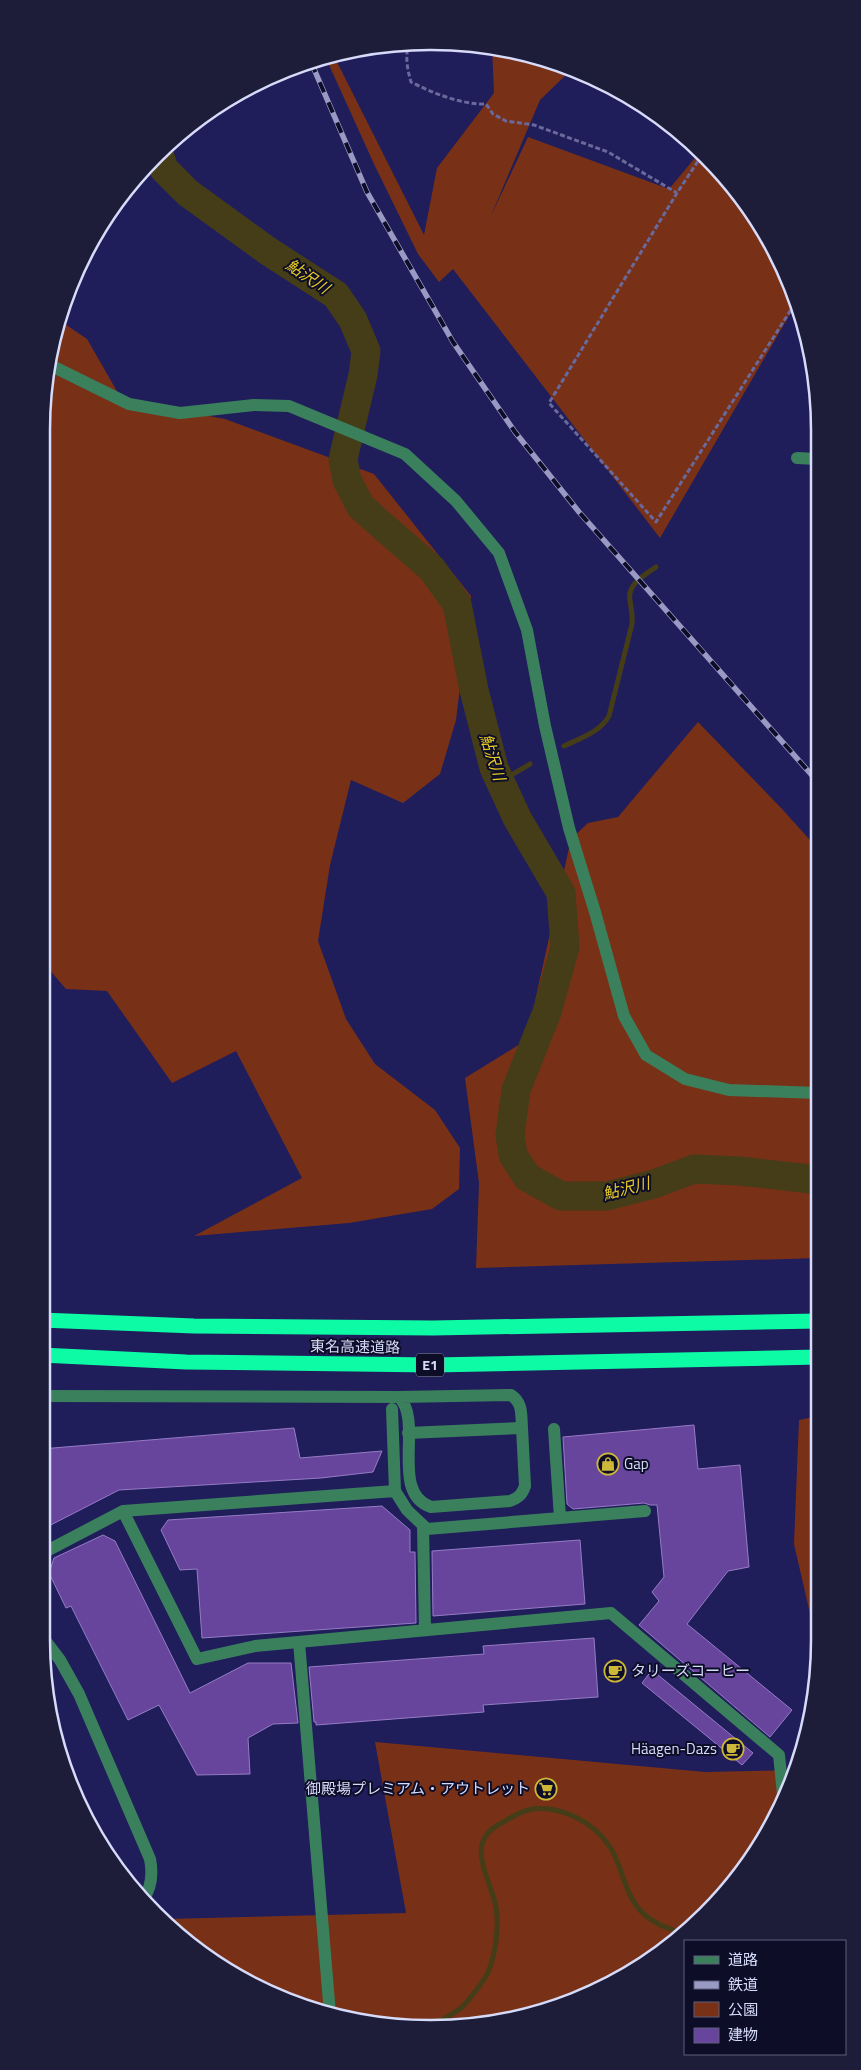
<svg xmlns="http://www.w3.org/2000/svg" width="861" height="2070" font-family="'Titillium Web','Noto Sans JP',sans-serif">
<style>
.green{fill:#783117}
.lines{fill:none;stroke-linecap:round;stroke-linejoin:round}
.stream{stroke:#443d18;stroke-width:5}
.river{stroke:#443d18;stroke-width:29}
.building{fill:#68459d;stroke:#957cc4}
.path{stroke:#6a699b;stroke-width:3;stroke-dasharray:5 2.5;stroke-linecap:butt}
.minor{stroke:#3b805d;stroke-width:12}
.highway{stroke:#0efba5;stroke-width:15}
.rail-casing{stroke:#999ac4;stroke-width:5.5}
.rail{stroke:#0d0d28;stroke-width:4;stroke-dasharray:11;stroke-linecap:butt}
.labels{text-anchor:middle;stroke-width:4;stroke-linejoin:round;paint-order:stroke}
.shield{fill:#0d0d28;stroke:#9a9dbb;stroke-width:1}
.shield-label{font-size:14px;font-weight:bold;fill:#d7dbfa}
.street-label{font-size:15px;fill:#d7dbfa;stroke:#0d0d28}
.poi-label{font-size:15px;fill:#d7dbfa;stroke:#0d0d28;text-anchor:start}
.water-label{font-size:16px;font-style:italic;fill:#e6cb22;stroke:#0d0d28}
.rim{fill:none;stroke:#d7dbfa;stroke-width:2.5}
</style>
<rect width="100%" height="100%" fill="#201d5b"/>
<!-- green -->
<path class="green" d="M492 47 555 62 571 70 540 100 490 218 528 137 669 189 699 153 723 174 780 259 794 307 660 538 453 269 439 282 418 254 374 164 325 56 333 54 424 235 437 168 494 93Z
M59 320 87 339 122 400 225 419 374 474 471 596 456 720 440 774 403 803 351 780 330 865 318 941 346 1019 375 1064 435 1110 460 1148 459 1189 432 1209 349 1223 194 1236 302 1178 236 1051 172 1083 107 991 66 989 41 960V431Z
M698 722 783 810 818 849 819 1258 476 1268 479 1183 465 1078 541 1031 535 1001 571 839 588 823 618 817Z
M819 1416 820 1636 812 1622 794 1544 799 1420Z
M375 1742 705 1772 796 1770 739 1877 687 1932 625 1976 507 2021 379 2025 306 2008 236 1977 166 1919 406 1913Z"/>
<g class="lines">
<!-- stream -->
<path class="stream" d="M564 746C581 738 600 732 609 716L632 624C633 615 631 609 630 600 627 584 645 575 656 567
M500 782 530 764
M436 2024C444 2018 455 2013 462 2007 469 2000 486 1979 489 1970 496 1951 499 1927 496 1907 491 1879 464 1845 498 1825 509 1819 520 1811 532 1809 562 1806 594 1822 610 1847 622 1865 624 1892 639 1909 651 1923 667 1928 684 1934"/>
<!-- river -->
<path class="river" d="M159 154 164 169 188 193 268 251 336 295 353 320 366 351 363 375 343 459 347 480 361 507 432 569 457 604 474 690 494 768 517 818 561 893 565 947 547 1012 516 1090 510 1135 513 1155 527 1177 561 1196H607L654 1184 694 1169 740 1171 819 1180"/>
</g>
<!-- building -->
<path class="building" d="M694 1425 698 1469 740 1465 749 1567 728 1571 687 1624 792 1710 770 1737 639 1625 659 1601 652 1592 664 1577 657 1505H650L644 1503 573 1509 567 1504 563 1437Z
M294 1428 300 1458 382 1451 373 1472 321 1478 119 1490 41 1530V1449Z
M382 1506 410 1530V1552H415L416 1623 202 1638 197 1569 180 1570 161 1530 168 1520Z
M103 1535 115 1541 190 1693 248 1663H291L298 1723 273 1724 248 1738 250 1774 197 1775 159 1705 128 1720 71 1606 66 1608 49 1573 54 1558Z
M580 1540 585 1604 433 1616 432 1551Z
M594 1638 598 1697 483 1705 484 1712 316 1725V1722H314L309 1667 484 1654 483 1646Z
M652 1670 753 1753 742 1765 642 1683Z"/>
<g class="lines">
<!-- path -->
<path class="path" d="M409 42C405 57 407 68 411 82 432 93 463 105 486 104L493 114 506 121 534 125 608 152 677 193
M702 155 677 193 549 403 656 522 794 305"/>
<!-- minor -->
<path class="minor" d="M52 366 129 404 180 413 254 405 289 406 405 454 456 501 499 553 527 630 545 726 569 828 595 912 624 1016 646 1055 685 1079 729 1090 818 1093
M797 458 817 459
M41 1396 399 1397 511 1395C523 1403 521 1414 522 1428
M399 1397C424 1421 389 1493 431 1507L510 1501C518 1498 522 1495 525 1486L522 1428 408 1433
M392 1409 395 1491
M554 1429 560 1518
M123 1511 197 1659 255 1646 611 1613 779 1755 783 1794
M423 1526 425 1630
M41 1554 123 1511 395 1491 407 1510 427 1529 645 1511
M41 1635 60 1660 79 1694 150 1859C153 1874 152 1887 143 1900
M299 1642 330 2014"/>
<!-- highway -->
<path class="highway" d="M41 1320 194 1326 433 1328 819 1321
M41 1355 186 1362 433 1365 819 1357"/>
<!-- rail casing -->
<g class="rail-casing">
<path id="rail" d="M311 62 367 192 453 342 515 432 579 512 817 781"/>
</g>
<!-- rail -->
<use href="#rail" class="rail"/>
</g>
<!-- icons -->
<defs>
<g id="shop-ring" transform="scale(1.125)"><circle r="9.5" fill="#0d0d28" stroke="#ceb837" stroke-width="1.5"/><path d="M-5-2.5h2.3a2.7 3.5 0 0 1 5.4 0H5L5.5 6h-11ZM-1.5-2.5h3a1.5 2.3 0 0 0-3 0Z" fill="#ceb837"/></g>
<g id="cafe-ring" transform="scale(1.125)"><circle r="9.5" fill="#0d0d28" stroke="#ceb837" stroke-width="1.5"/><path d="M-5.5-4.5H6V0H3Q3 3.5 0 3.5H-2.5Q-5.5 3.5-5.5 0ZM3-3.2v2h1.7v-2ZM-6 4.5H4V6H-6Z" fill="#ceb837"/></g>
<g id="supermarket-ring" transform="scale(1.125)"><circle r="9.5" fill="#0d0d28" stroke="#ceb837" stroke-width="1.5"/><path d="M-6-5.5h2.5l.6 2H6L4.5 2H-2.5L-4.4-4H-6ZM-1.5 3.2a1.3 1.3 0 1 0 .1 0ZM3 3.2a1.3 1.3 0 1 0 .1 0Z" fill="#ceb837"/></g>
</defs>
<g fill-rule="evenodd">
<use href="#shop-ring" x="608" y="1464"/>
<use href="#cafe-ring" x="615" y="1671"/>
<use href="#cafe-ring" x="733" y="1749"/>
<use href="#supermarket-ring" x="546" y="1789"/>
</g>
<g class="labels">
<!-- shield labels -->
<rect class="shield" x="416" y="1353.5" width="28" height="23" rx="4"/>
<g class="shield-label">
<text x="430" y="1370">E1</text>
</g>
<!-- street labels -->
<g class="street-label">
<text transform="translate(355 1347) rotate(1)" y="5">東名高速道路</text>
</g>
<!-- poi labels -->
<g class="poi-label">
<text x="624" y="1469">Gap</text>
<text x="631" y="1676">タリーズコーヒー</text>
<text x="717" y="1754" text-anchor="end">Häagen-Dazs</text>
<text x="530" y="1794" text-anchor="end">御殿場プレミアム・アウトレット</text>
</g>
<!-- water labels -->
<g class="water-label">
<text transform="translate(308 276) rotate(34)" y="6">鮎沢川</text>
<text transform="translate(493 757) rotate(72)" y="6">鮎沢川</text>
<text transform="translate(626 1188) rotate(-14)" y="6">鮎沢川</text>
</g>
</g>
<!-- crop -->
<path d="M0 0H861V2070H0ZM430 50H431A380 380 0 0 1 811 430V1640A380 380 0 0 1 431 2020H430A380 380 0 0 1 50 1640V430A380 380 0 0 1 430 50Z" fill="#1d1d39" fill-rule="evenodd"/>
<path class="rim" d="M430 50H431A380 380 0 0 1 811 430V1640A380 380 0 0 1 431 2020H430A380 380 0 0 1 50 1640V430A380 380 0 0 1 430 50Z"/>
<!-- legend -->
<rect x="684" y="1940" width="162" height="115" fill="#0d0d28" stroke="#5e5f7c"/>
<rect x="694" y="1956" width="25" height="8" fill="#3b805d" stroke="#5e5f7c"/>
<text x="728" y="1965" font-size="15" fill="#d7dbfa">道路</text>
<rect x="694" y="1981" width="25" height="8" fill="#999ac4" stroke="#5e5f7c"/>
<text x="728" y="1990" font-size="15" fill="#d7dbfa">鉄道</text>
<rect x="694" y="2002" width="25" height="15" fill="#783117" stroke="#5e5f7c"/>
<text x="728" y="2015" font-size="15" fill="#d7dbfa">公園</text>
<rect x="694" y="2028" width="25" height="15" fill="#68459d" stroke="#5e5f7c"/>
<text x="728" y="2040" font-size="15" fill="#d7dbfa">建物</text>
</svg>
